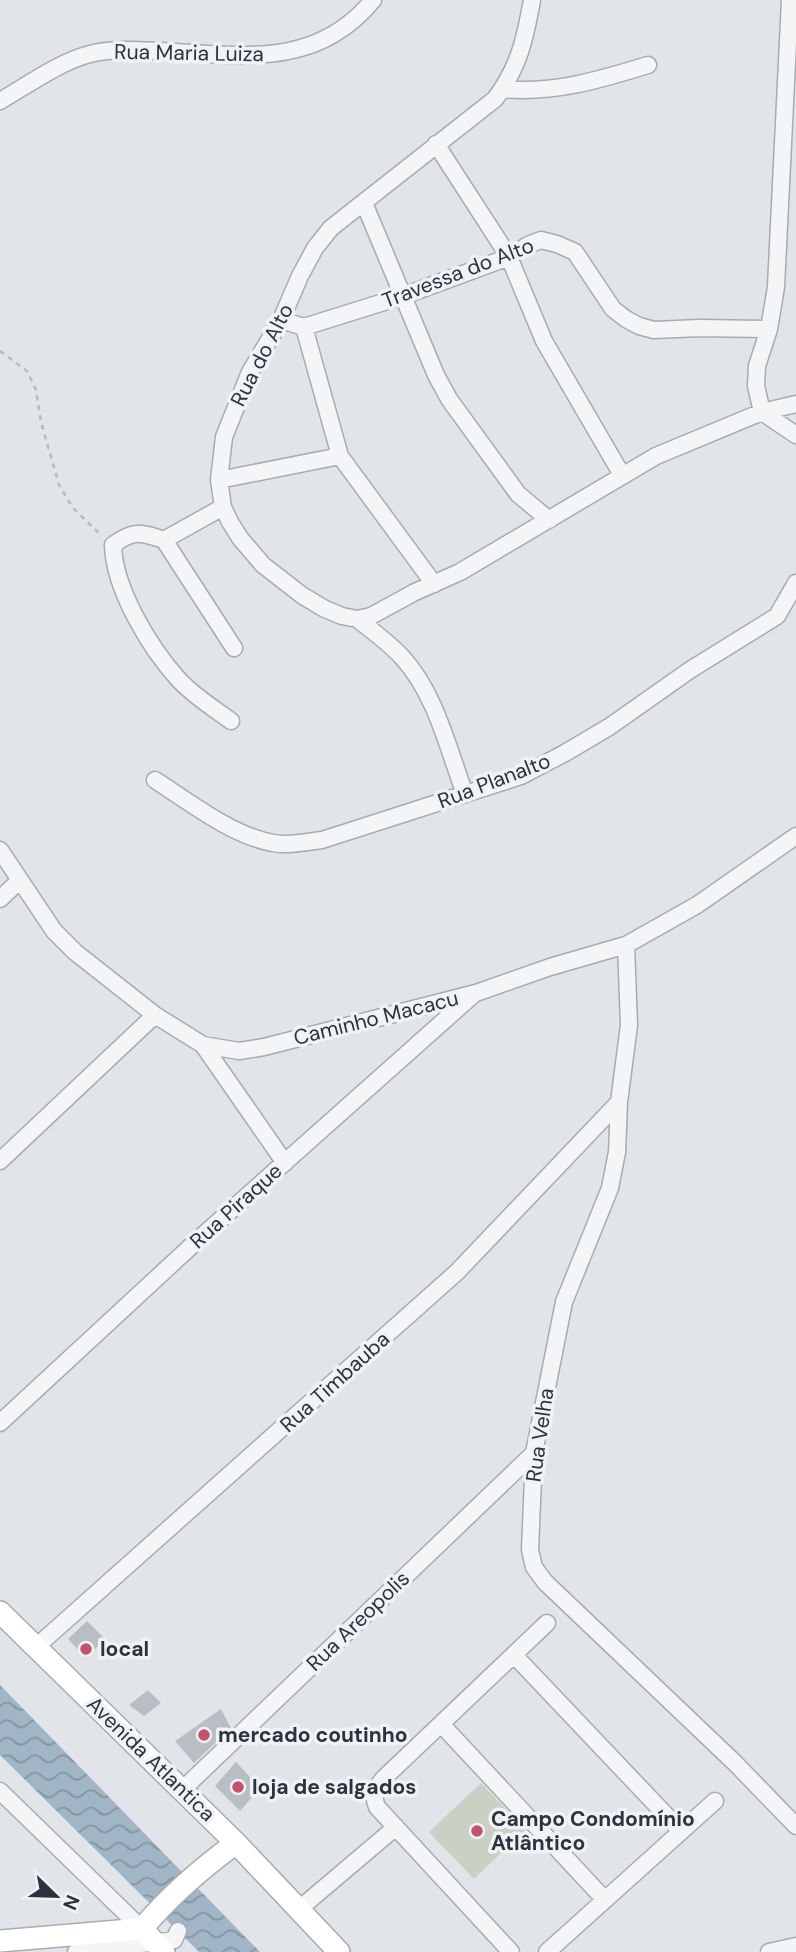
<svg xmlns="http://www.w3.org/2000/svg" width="796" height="1952" font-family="'DM Sans',sans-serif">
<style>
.green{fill:#c8d1c3}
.water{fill:url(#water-waves)}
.building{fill:#b9bec4}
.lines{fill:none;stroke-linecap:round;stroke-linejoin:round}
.street-casing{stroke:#a7acb2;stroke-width:19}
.secondary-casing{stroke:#a7acb2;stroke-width:24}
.path{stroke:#b7bbc0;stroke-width:2.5;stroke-dasharray:5 5;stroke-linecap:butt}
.street{stroke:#f3f5f7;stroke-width:16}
.secondary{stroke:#fff;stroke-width:21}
.poi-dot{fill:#c1536c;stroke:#f0f3f6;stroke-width:2.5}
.labels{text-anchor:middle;stroke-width:7;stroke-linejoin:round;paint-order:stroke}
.street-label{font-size:21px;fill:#2b343e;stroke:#f0f3f6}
.poi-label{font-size:21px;font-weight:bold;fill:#2b343e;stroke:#f0f3f6;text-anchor:start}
</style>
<defs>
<pattern id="water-waves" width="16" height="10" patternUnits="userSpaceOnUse" patternTransform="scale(1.75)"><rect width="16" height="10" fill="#a0b5c5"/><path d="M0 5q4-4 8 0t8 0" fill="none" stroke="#8394a1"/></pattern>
</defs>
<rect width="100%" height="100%" fill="#e1e4e8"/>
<!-- green -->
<path class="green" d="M481 1783 525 1830 474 1879 429 1832Z"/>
<!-- water -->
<path class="water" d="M0 1685 260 1952H199L0 1755Z"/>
<!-- building -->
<path class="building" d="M87 1621 105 1639 86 1658 68 1639Z
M148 1690 161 1703 144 1716 129 1705Z
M221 1709 231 1728 194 1763 175 1741Z
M236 1762 260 1788 240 1811 215 1786Z"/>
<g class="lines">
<!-- street casing -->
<g class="street-casing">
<path id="street" d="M532 0C525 39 519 67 495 99L331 228 315 248 300 276 281 320 250 372 224 437 219 480 223 507 230 522 240 538 263 565 303 596 325 609 342 616 357 619 371 616 415 592 460 572 656 456 762 412 796 404
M790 0 776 287 769 329 757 366 756 386 762 412 796 435
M502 89C553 94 599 80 648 65
M0 101C26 86 61 61 90 54 113 48 137 50 160 51 239 55 316 70 373 0
M436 144 509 257 544 341 622 475
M364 203 436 375 449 399 518 494 549 520
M281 320 304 327 403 296 509 257 528 245 541 240 557 244 575 252 613 309 626 319 639 326 654 330 699 328 769 329
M304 327 340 456 434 584
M219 480 340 456
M223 507 164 540C140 532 133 530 113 545 114 589 150 648 179 680 194 696 213 708 231 721
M164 540 234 648
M357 619C373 631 389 643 402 657 436 694 448 749 465 794
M155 780C189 802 233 836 273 843 289 846 306 842 322 840L521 776 565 753 609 727 690 670 777 616 796 583
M0 850 54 931 75 952 155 1015 203 1045 239 1051 264 1047 476 993 550 967 626 945 697 905 796 836
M0 899 19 881
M626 945 629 1025 619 1102 617 1152 610 1188 564 1302 534 1453 530 1550 534 1567 545 1582 735 1763 796 1826
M203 1045 285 1163
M0 1161 155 1015
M0 1423 201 1237 474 994
M36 1647 457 1272 619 1102
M514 1655 681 1831
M442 1725 605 1900
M182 1790 534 1453
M0 1791 142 1929
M298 1910 396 1827
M76 1952 174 1940 178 1931
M511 1952 377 1807C372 1795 375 1789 383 1779L547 1623
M547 1952 715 1801
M769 1952 796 1946"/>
</g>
<!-- secondary casing -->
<g class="secondary-casing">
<path id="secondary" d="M0 1612 236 1843 339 1952
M142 1929C169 1896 202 1868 236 1843
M142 1929 164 1952
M0 1941 142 1929"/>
</g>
<!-- path -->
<path class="path" d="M0 351 27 371 36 390 41 422 59 485 73 508 102 536"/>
<!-- street -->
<use href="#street" class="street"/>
<!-- secondary -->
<use href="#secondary" class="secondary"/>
</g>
<!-- markers -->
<g class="poi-dot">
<circle cx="86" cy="1649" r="7"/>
<circle cx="204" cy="1735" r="7"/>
<circle cx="238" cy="1787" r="7"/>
<circle cx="477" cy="1831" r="7"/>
</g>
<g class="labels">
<!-- street labels -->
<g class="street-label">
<text transform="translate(189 53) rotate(1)" y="7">Rua Maria Luiza</text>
<text transform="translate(458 273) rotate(-21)" y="7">Travessa do Alto</text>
<text transform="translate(262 355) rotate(-63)" y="7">Rua do Alto</text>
<text transform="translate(494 781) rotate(-21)" y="7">Rua Planalto</text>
<text transform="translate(376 1018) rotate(-14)" y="7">Caminho Macacu</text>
<text transform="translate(236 1206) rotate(-42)" y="7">Rua Piraque</text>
<text transform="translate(335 1382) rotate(-42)" y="7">Rua Timbauba</text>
<text transform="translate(540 1435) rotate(-82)" y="7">Rua Velha</text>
<text transform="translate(358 1621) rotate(-44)" y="7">Rua Areopolis</text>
<text transform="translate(151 1759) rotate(44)" y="7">Avenida Atlantica</text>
</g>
<!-- poi labels -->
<g class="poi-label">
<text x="100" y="1656">local</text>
<text x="218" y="1742">mercado coutinho</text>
<text x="252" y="1794">loja de salgados</text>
<text x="491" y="1826">Campo Condomínio<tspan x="491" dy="24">Atlântico</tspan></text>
</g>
</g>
<!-- north arrow -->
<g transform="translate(56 1896) rotate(113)" stroke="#f0f3f6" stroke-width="5" paint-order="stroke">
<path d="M0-5L12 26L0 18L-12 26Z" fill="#2b343e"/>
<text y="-10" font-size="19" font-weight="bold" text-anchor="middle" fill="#2b343e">N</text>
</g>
</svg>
